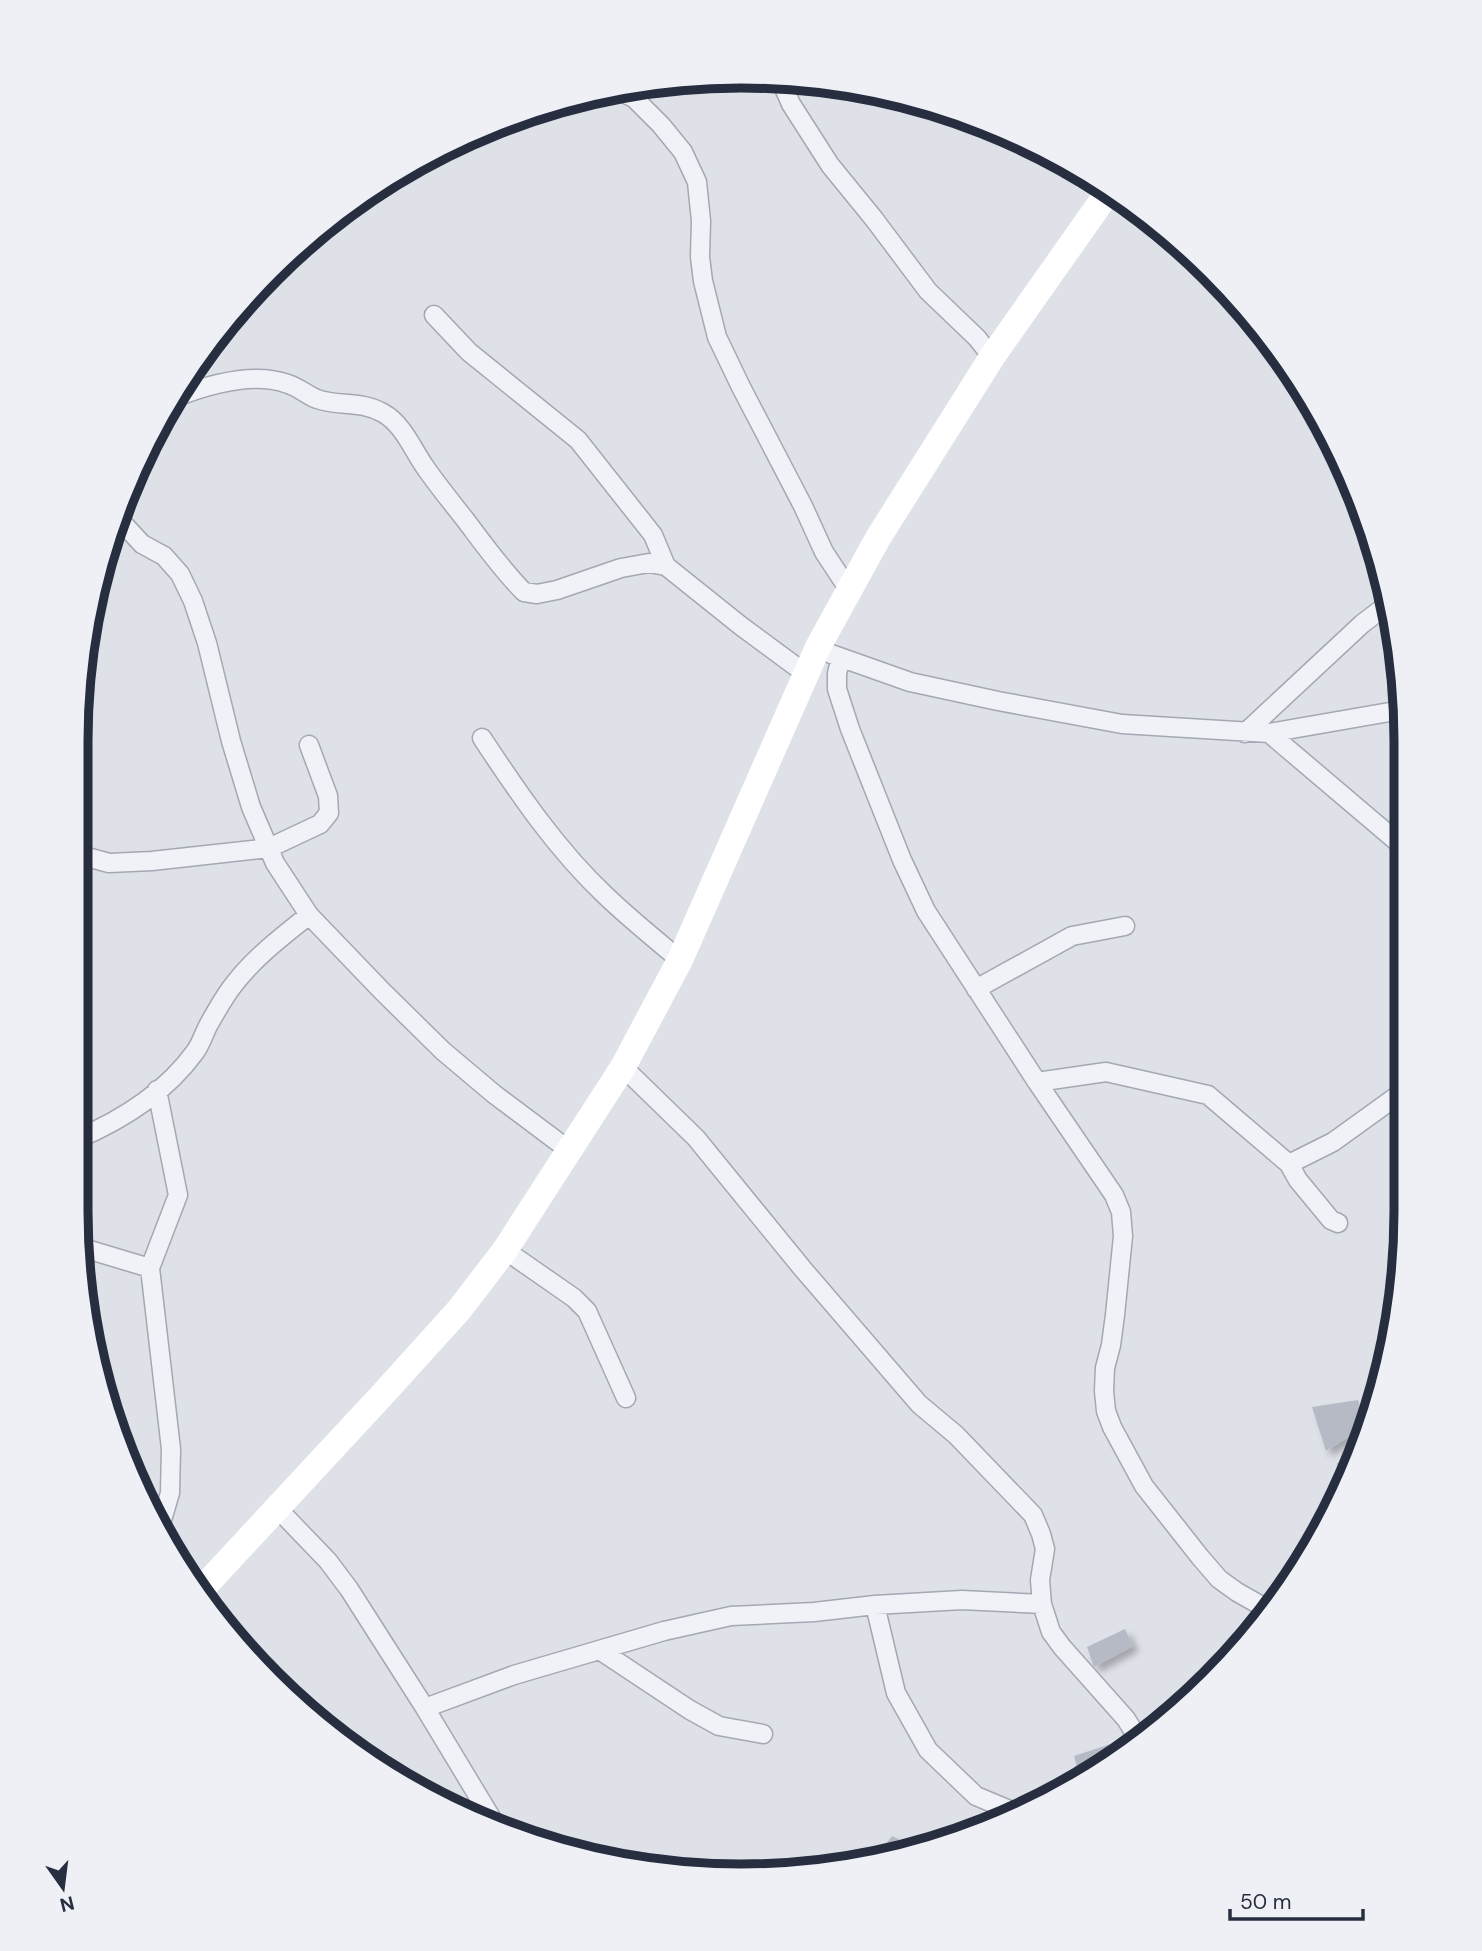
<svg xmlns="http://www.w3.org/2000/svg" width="1482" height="1951" font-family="'DM Sans',sans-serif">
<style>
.building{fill:#b5bac5;filter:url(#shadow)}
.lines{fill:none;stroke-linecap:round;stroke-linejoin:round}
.minor-casing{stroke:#a3a8b2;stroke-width:21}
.minor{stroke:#f1f2f7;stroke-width:18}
.secondary{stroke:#fff;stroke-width:26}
.rim{fill:none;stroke:#262e40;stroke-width:9}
</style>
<defs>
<filter id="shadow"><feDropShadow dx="5.5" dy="5.5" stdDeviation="3.5" flood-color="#0004"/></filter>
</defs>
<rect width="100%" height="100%" fill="#dee1e8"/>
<!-- building -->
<path class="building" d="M1358 1400 1366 1426 1326 1451 1312 1407Z
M1355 1460 1343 1487 1337 1463Z
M1125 1629 1133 1646 1094 1667 1087 1647Z
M1123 1740 1127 1751 1111 1763 1080 1779 1074 1756Z
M892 1836 916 1848 877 1856Z"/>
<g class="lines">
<!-- minor casing -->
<g class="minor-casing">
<path id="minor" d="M780 79 791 104 830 165 874 219 928 291 977 338 992 357
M613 88 634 98 661 125 683 152 697 182 701 221 700 257 703 281 717 337 741 387 803 506 824 552 849 590
M434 315 469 352 578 440 653 535 666 566
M174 398C207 385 253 371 288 384 298 387 307 395 317 399 339 407 360 400 383 413 403 424 413 450 425 467 438 486 453 504 467 522 485 546 503 571 524 592L537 594 557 590 621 568 649 563 666 566 741 626 806 674
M117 517 142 544 164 556 180 574 193 601 207 643 231 741 251 807 275 863 309 915 382 991 443 1051 494 1094 570 1151
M831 654 910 682 998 701 1122 724 1269 733 1401 710
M841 658 837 673V689L850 729 902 860 926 911 1037 1082 1114 1195 1121 1212 1123 1236 1115 1315 1111 1345 1105 1368 1104 1391 1106 1411 1112 1427 1144 1486 1200 1557 1219 1579 1237 1592 1267 1609
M1245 733 1362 624 1388 604
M1269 733 1401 845
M482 738C519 794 557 850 606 896 630 919 655 939 680 960
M76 854 109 863 152 861 269 848 320 824 329 813 328 796 309 745
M976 989 1072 936 1125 926
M623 1067 696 1138 802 1268 919 1404 956 1435 1033 1515 1041 1534 1045 1549 1040 1580 1042 1604 1051 1632 1062 1647 1126 1719 1139 1740
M1037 1082 1106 1072 1208 1095 1289 1164 1298 1180 1331 1220 1338 1223
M75 1140C120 1121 166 1092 195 1052 201 1044 204 1033 209 1024 217 1010 225 995 235 983 256 956 283 936 309 915
M1289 1164 1333 1142 1401 1093
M80 1247 150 1268 178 1195 157 1090
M505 1250 574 1298 587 1311 626 1398
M150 1268 171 1449 170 1493 159 1530
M278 1509 328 1561 349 1589 425 1708 495 1824
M875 1605 896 1693 928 1750 976 1796 1007 1809
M601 1651 690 1710 719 1726 763 1734
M425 1708 514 1675 664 1631 731 1616 814 1612 875 1605 962 1600 1042 1604"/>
</g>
<!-- minor -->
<use href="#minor" class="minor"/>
<!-- secondary -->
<path class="secondary" d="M201 1590 383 1394 459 1310 505 1250 623 1067 680 960 818 647 878 538 992 357 1111 188"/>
</g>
<!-- crop -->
<path d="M0 0H1482V1951H0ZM741 88H741A653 653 0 0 1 1394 741V1211A653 653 0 0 1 741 1864H741A653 653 0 0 1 88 1211V741A653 653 0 0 1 741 88Z" fill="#eef0f6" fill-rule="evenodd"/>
<path class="rim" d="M741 88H741A653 653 0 0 1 1394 741V1211A653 653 0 0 1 741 1864H741A653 653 0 0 1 88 1211V741A653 653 0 0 1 741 88Z"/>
<!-- north arrow -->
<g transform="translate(63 1888) rotate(166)" stroke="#eef0f6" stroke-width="5" paint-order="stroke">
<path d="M0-5L12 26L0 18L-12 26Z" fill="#262e40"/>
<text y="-10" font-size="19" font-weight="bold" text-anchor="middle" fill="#262e40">N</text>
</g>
<!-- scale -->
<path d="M1230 1909v10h133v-10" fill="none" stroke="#262e40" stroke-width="3.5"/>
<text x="1240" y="1909" font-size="21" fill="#262e40" stroke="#eef0f6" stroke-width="5" paint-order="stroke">50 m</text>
</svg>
